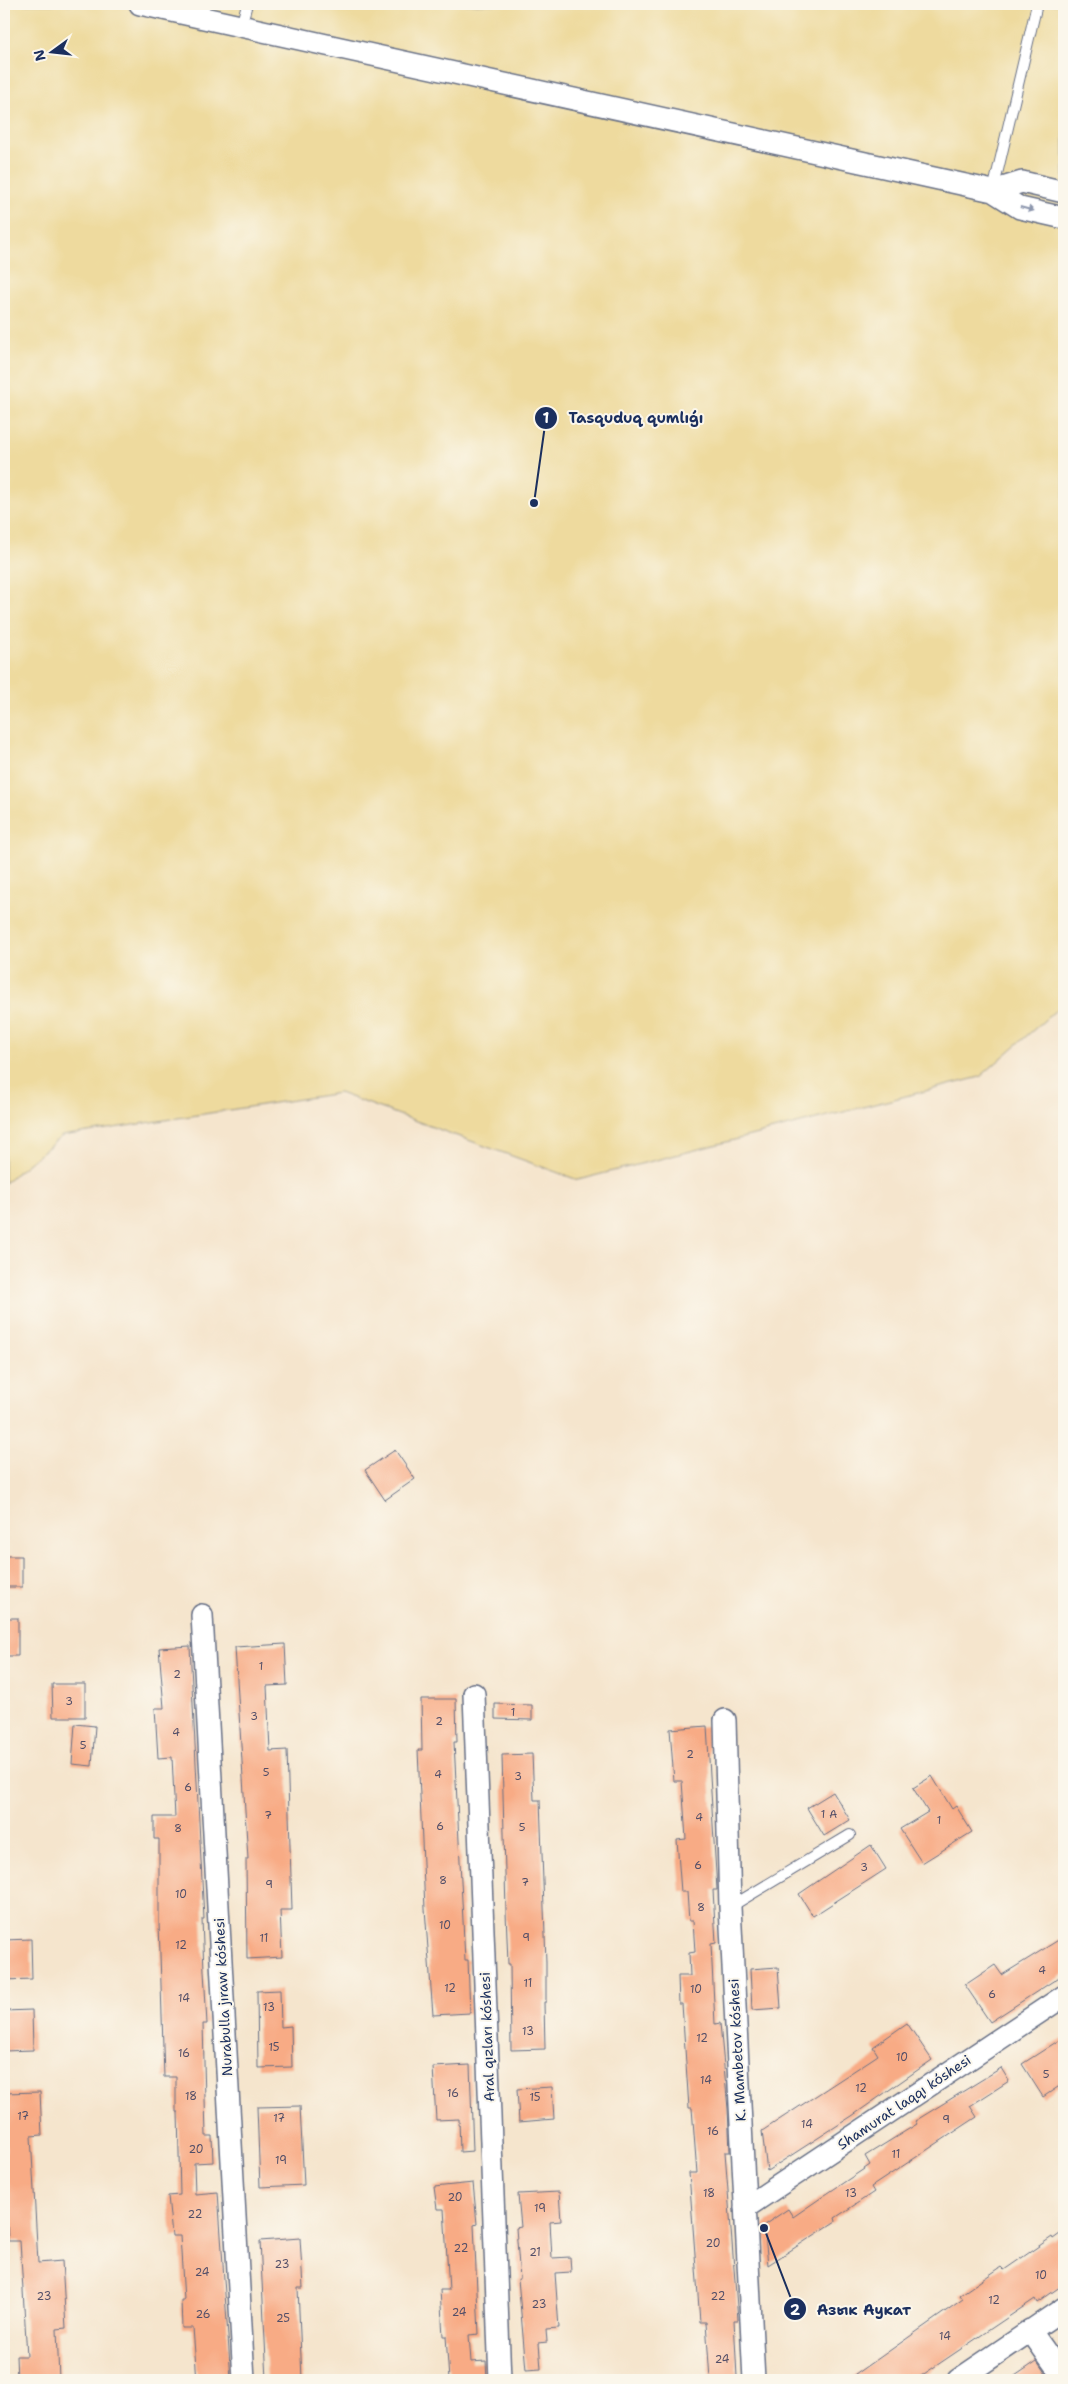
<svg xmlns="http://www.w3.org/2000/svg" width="1068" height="2384" font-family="'Shantell Sans',sans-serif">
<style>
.sand{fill:#eeda9e;stroke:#84847e}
.building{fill:#f8ab85}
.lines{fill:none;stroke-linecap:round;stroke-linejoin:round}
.lane-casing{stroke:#676f85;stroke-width:12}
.street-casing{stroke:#676f85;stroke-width:24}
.lane{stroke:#fff;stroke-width:10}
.street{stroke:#fff;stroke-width:21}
.oneway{fill:#8d97ae}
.labels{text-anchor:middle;stroke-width:4;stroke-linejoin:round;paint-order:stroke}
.number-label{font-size:11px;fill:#524e68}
.street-label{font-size:14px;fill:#1b2f5e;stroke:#fbf7ec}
.leader{fill:none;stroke:#1b2f5e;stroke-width:2}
.callout-dot{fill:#1b2f5e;stroke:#fbf7ec;stroke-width:2}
.mark-label{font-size:15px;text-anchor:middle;font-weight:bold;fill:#fff}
.callout-label{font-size:15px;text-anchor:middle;font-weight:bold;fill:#1b2f5e;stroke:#fbf7ec;stroke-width:4;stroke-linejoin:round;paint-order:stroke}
</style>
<rect width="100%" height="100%" fill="#fbf7ec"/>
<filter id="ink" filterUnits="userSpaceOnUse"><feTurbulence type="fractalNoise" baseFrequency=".02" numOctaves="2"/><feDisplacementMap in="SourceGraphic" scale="10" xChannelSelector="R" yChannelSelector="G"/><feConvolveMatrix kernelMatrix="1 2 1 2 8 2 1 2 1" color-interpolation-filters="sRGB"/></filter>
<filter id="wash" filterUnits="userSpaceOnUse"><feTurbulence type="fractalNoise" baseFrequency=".0096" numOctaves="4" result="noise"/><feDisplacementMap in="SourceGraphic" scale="20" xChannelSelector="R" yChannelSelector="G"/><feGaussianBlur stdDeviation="1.12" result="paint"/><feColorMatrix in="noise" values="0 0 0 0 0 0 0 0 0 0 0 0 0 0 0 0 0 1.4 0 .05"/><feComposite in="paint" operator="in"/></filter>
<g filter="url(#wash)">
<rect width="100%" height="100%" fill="#f5e5cd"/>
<!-- sand -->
<path class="sand" d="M4 4H1064V1003L980 1077 578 1180 339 1093 62 1136 4 1183Z"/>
<g id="blocks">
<!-- building -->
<path class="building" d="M395 1450 415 1479 385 1500 365 1470Z
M4 1556H22V1587H4Z
M4 1618H18V1656H4Z
M285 1644 287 1685 267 1686 270 1751 287 1750 292 1910H280L282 1957 247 1959 246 1859H248L235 1647Z
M190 1646 204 1919H202L204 1971 207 2024H203L206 2136H212L213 2162 194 2163 195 2194 218 2192 231 2380H197L193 2328H182L181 2300H184L180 2236H172L168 2196 180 2195 178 2112H176V2077H164L159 1923V1839H154V1817H175L172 1757 158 1758 155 1708H164L159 1648Z
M52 1684H85V1717H53Z
M421 1699H456L457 1742H454L465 1960H468L470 2013 433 2015 425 1909 418 1750H422Z
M495 1704 532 1705V1720L495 1719Z
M75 1724 95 1726 92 1766 72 1764Z
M707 1726 717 1890H713L716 1943 711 1944 715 2024 720 2023 728 2109 730 2152H725L738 2320H734L737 2377 710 2379 706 2322H700L689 2173H697L692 2108H689L682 2004H679L678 1976H690L689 1953 695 1952 693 1921H689L687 1892H681L677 1840 686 1839 682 1781H674L670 1729Z
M532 1754 534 1800H540L546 1962V2002H544L545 2049 511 2050 510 1964H508L506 1912 502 1755Z
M932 1776 952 1809 956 1806 972 1832 922 1863 900 1829 928 1812 913 1788Z
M833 1792 850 1820 824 1836 807 1808Z
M871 1845 886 1869 813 1916 799 1894Z
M31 1939 32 1979 4 1980V1940Z
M1060 1939 1064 1946V1974L990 2022 965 1985 995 1965 1002 1975Z
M778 1967 781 2008 752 2010 750 1969Z
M280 1990 281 2027 291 2026 292 2067 258 2068 257 1991Z
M32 2010 33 2050 4 2051V2011Z
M907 2023 932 2060 852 2116 767 2171 762 2131 869 2061 878 2055 873 2047Z
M1064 2037V2083L1043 2097 1022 2064Z
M470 2065 473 2151 460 2152 459 2119 436 2120 433 2067Z
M1001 2068 1009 2081 970 2106 977 2117 871 2187 874 2192 835 2218 836 2221 768 2265 764 2225 788 2209 793 2217 828 2193 870 2165 865 2156 917 2124 915 2121Z
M552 2087 554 2119 519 2122 517 2089Z
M40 2092 42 2135 31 2136 38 2263 62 2261 66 2328 57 2329 59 2380H17L16 2356H27L20 2241H8L6 2194 4 2195V2151H6L4 2093Z
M300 2106 304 2185 260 2187 257 2107Z
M473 2183 477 2224 474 2225 479 2334 469 2335 471 2362 486 2361 487 2380H449L446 2336H443L440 2290H449L444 2209H437L434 2187Z
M559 2192 561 2221 550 2222 552 2258 570 2257 571 2272 555 2273 559 2328 546 2329 547 2342 539 2343 541 2369 526 2370 518 2279H520L516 2228 521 2227 518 2194Z
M1064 2231V2284L1037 2303 1035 2299 915 2380H848L963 2299 960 2295 1001 2267 1004 2270 1052 2237 1053 2239Z
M300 2238 303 2288H298L302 2380H267L260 2241Z
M1037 2361 1050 2380H1009Z"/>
</g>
</g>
<g filter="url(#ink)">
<use href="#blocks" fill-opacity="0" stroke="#676f85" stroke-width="1"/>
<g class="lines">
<!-- lane casing -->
<g class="lane-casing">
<path id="lane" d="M241 26 247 4
M993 191 1037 4
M730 1907 850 1835"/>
</g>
<!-- street casing -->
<g class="street-casing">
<path id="street" d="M140 4 993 191 1020 208 1064 218
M993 191 1022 182 1064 192
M202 1615 244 2380
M474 1694 500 2380
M725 1720 730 1907 754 2380
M745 2208 1064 1996
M1030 2330 1064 2378
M958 2380 1064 2308"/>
</g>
<!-- lane -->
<use href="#lane" class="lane"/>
<!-- street -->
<use href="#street" class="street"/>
</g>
<!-- one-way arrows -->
<defs><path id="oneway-solid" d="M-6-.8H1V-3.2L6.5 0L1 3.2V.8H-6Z" transform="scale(1.25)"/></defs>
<use class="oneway" href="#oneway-solid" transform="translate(1027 209) rotate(15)"/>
</g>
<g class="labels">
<!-- number labels -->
<g class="number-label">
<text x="261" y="1670">1</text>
<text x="177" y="1678">2</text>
<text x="69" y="1705">3</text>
<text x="513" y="1716">1</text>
<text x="254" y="1720">3</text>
<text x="439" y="1725">2</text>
<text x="176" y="1736">4</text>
<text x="83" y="1749">5</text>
<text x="690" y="1758">2</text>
<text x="266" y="1776">5</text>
<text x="438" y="1778">4</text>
<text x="518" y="1780">3</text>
<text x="188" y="1791">6</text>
<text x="829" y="1818">1 А</text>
<text x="268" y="1819">7</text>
<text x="699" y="1821">4</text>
<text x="939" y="1824">1</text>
<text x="440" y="1830">6</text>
<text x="522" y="1831">5</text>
<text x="178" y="1832">8</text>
<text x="698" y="1869">6</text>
<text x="864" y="1871">3</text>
<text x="443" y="1884">8</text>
<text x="525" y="1886">7</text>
<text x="269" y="1888">9</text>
<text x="181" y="1898">10</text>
<text x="701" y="1911">8</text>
<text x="445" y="1929">10</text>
<text x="526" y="1941">9</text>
<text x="264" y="1942">11</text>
<text x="181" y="1949">12</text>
<text x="1042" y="1974">4</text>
<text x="528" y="1987">11</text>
<text x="450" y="1992">12</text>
<text x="696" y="1993">10</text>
<text x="992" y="1998">6</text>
<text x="184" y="2002">14</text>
<text x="269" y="2011">13</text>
<text x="528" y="2035">13</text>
<text x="702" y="2042">12</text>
<text x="274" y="2051">15</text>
<text x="184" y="2057">16</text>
<text x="902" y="2061">10</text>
<text x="1046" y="2078">5</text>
<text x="706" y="2084">14</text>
<text x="861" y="2092">12</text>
<text x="453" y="2097">16</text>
<text x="191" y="2100">18</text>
<text x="535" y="2101">15</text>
<text x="23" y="2120">17</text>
<text x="279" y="2122">17</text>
<text x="946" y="2123">9</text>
<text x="807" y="2128">14</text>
<text x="713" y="2135">16</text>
<text x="196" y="2153">20</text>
<text x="896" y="2158">11</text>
<text x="281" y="2164">19</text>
<text x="709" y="2197">18</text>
<text x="851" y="2197">13</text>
<text x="455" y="2201">20</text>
<text x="540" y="2212">19</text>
<text x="195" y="2218">22</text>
<text x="713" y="2247">20</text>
<text x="461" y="2252">22</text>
<text x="535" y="2256">21</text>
<text x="282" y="2268">23</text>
<text x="202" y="2276">24</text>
<text x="1041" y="2279">10</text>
<text x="44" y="2300">23</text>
<text x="718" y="2300">22</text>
<text x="994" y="2304">12</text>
<text x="539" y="2308">23</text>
<text x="459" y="2316">24</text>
<text x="203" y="2318">26</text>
<text x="283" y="2322">25</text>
<text x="945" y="2340">14</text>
<text x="722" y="2363">24</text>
</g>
<!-- street labels -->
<g class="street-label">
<text transform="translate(223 1997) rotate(-93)" y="5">Nurabulla jıraw kóshesi</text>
<text transform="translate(487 2037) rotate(-92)" y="5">Aral qızları kóshesi</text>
<text transform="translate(737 2050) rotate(-93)" y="5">K. Mambetov kóshesi</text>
<text transform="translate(904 2102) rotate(-34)" y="5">Shamurat laqqı kóshesi</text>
</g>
</g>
<!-- callouts -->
<path class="leader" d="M534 503L546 418M764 2228L795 2309"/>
<g class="callout-dot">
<circle cx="534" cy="503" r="5"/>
<circle cx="764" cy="2228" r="5"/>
<circle cx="546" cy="418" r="12"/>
<circle cx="795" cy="2309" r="12"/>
</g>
<g class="mark-label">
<text x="546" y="423">1</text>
<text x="795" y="2315">2</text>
</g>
<g class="callout-label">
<text x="636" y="423">Tasquduq qumlıǵı</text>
<text x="864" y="2315">Азык Аукат</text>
</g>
<!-- margin -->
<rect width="1068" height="2384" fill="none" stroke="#fbf7ec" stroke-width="20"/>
<!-- north arrow -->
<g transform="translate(52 52) rotate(255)" stroke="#fbf7ec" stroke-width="4" paint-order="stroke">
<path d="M0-4L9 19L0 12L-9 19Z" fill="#1b2f5e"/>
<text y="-8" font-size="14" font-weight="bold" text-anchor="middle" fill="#1b2f5e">N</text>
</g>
</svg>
